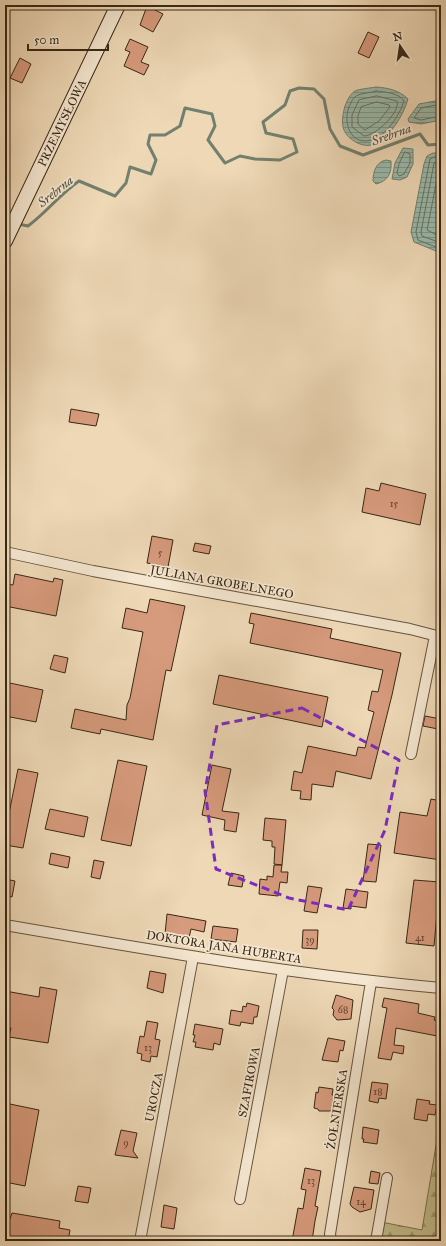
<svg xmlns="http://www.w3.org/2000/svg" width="446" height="1246" font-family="'IM FELL Great Primer',serif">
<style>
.forest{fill:url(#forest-firs);stroke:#7c724e}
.water{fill:url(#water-rules);stroke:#72806f}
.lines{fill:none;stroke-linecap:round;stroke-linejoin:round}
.shore{stroke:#687160;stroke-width:1}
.stream{stroke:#72806f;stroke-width:3}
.building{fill:#d69a7c;stroke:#382814}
.street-casing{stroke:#66543c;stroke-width:12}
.secondary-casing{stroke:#382814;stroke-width:16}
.street{stroke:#f4e6d0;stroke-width:10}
.secondary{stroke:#f4e6d0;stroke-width:14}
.marked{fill:none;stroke:#7b2cbf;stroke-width:3;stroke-dasharray:8 5;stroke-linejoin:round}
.labels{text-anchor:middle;stroke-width:3.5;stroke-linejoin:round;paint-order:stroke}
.number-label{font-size:10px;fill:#60442e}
.street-label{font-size:12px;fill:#382814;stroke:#f4e6d0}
.water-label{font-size:13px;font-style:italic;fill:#504c3a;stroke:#f4e6d0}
</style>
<defs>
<pattern id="forest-firs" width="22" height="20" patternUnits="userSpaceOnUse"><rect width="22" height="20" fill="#c0bc89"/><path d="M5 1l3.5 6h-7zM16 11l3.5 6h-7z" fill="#9d996f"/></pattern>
<pattern id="water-rules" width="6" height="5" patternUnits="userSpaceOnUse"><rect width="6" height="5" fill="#99baac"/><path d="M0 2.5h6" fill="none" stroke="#7e978b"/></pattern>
</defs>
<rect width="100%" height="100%" fill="#eed8b6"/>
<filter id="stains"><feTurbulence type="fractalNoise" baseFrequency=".005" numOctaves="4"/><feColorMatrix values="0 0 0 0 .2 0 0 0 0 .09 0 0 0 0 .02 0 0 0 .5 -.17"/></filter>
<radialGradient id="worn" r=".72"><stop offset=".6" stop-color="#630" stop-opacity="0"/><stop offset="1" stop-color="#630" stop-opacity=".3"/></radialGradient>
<!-- forest -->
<path class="forest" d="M441 1115V1241H378L381 1222 422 1230Z"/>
<!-- water -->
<path class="water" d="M376 87C388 88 399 90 408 99 403 116 391 136 374 144 364 149 348 140 344 130 341 123 343 113 345 106 347 101 350 94 355 91 359 89 371 88 376 87Z
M441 100V120L421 124 409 122 408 119 419 104Z
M403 148 413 149V164L407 177 400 180 392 179 395 163Z
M433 153H441V253L414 242 411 232 424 164 427 156Z
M386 160 391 161C392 173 388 181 376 184L373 181C373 172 376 162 386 160Z"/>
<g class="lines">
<!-- shore -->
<path class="shore" d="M376 91C385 92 399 93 404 101 400 115 385 137 371 140 350 146 343 122 349 107 351 103 353 97 358 95 363 93 370 93 376 91Z
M377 96 397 101C401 112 375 136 364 136L352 127V115L359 100Z
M377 102 389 105 390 107 379 121 365 130 358 124V116L361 107Z
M441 104 421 108 414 118 421 120 441 116
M405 152 410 154V163L404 174 399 176 397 173 399 164Z
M441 156 434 157 430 159 416 232 418 240 441 249
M441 161 434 163 421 232 422 236 441 243
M441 167 439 169 427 230 441 237"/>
<!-- stream -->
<path class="stream" d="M18 224 28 226C47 212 60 194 79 181L115 196 126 183 130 167 151 174 156 160 148 144 150 135H165L180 126 185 108 212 114 215 126 208 140 225 163 240 156 255 159 280 160 297 152 293 139 266 133 263 122 285 105 290 91 299 88 314 89 324 99 330 129 340 146 363 155 420 134 428 145 441 144"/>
</g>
<!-- building -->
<path class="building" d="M147 6 163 14 153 32 140 25Z
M368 32 379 37 369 58 358 53Z
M130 39 148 47 141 62 149 65 144 75 124 66 130 52 125 50Z
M20 58 31 64 22 83 10 78Z
M71 409 99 414 96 426 69 422Z
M381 483 426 494 420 525 362 512 366 488 379 491Z
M152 536 173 540 168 567 147 563Z
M195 543 211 546 209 554 193 551Z
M15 574 53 582 54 578 63 580 56 616 5 606 6 584 13 585Z
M150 599 185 606 171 671 166 670 153 740 101 729 100 734 71 728 75 709 126 720 127 705 130 698 143 632 122 628 126 608 147 613Z
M251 613 332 629 330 638 401 653 392 695 371 779 336 771 333 787 312 784 311 800 300 799 301 791 291 790 294 771 302 773 308 746 356 756 358 747 365 748 374 712 368 710 372 691 378 692 383 670 250 643 254 624 249 623Z
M54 655 68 658 65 673 50 669Z
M219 675 328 697 322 727 213 704Z
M5 682 43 690 36 722 5 716Z
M425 716 441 719 438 729 423 726Z
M118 760 147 766 131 846 101 840Z
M212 765 231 769 222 811 239 813 236 832 224 830 225 820 202 815Z
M18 769 38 773 23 848 5 845V833Z
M431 799 441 801V829L438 845H441V860L394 853 400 812 427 816Z
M50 809 88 817 84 837 45 829Z
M265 818 286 820 282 865 274 864 275 847H272V841L263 840Z
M368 844 381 845 376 882 363 881Z
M51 853 70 857 68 868 49 864Z
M94 860 104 862 100 879 91 877Z
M274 865H282L281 872H288L287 883 280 882 278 896 259 894 260 879 267 880V876L273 877Z
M231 873 244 876 242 887 228 885Z
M5 879 15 881 12 897 5 895Z
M414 880 440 882 434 946 406 943Z
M308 886 322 888 317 913 304 911Z
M346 889 368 892 366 908 351 906V909L343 908Z
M167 914 206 921 204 932 191 929 189 938 165 934Z
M213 926 238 929 236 942 211 939Z
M303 930H318L317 949 302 948Z
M150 971 166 974 163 993 147 988Z
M40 987 57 990 48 1043 9 1037 11 1028 5 1027V991L39 997Z
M336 995 353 1000 351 1019 337 1020 333 1015 334 1010 332 1008Z
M384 998 419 1004 418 1013 435 1017 434 1020 440 1021 437 1036 396 1028 394 1045 404 1046 403 1054 393 1052 391 1060 378 1058 387 1008 382 1007Z
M247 1003 259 1006 257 1017H254L253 1024 241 1022 240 1026 229 1024 231 1010 242 1012 243 1006 246 1007Z
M147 1021 158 1023 155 1039 160 1040 157 1057 151 1056 150 1062 141 1060 142 1054 137 1053 140 1036 144 1037Z
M195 1024 223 1029 220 1045 214 1043 213 1050 195 1047 196 1042H193L195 1035H193Z
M328 1038 345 1041 343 1051 340 1050 338 1062 322 1060Z
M372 1082 388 1084 386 1099 379 1098 378 1103 369 1101Z
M319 1087 333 1089 332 1095H334L331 1111H319L318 1109 314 1108 316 1092 318 1093Z
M417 1099 430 1101 429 1104 437 1105 435 1115 428 1114 427 1121 414 1119Z
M5 1103 39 1110 25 1186 5 1182Z
M363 1127 379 1130 377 1144 363 1142 364 1139H362Z
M121 1130 137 1133 133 1151 138 1158 115 1155Z
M305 1168 321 1171 315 1206 318 1207 315 1221 312 1241H292L298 1208 303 1209 306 1190 301 1189Z
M371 1171 380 1173 378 1184 369 1183Z
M78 1186 91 1188 88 1203 75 1201Z
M354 1187 374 1190 371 1209 360 1212 352 1207 350 1204Z
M164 1205 177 1208 174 1229 161 1227Z
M12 1213 60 1221 59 1228 70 1230 68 1241H5V1218L10 1219Z"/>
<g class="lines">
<!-- street casing -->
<g class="street-casing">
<path id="street" d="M5 552 93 571 410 629 441 637
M411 754 435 636
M5 925C150 950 295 975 441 988
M240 1199 283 970
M140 1241 193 957
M331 1241 330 1234 371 982
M376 1241 387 1178"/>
</g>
<!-- secondary casing -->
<g class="secondary-casing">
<path id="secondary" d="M5 241 118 5"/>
</g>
<!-- street -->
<use href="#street" class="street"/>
<!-- secondary -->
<use href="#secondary" class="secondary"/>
</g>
<!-- marked area -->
<path class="marked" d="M302 708 399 760 385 830 348 910 289 898 216 869 205 791 217 725Z"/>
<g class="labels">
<!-- number labels -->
<g class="number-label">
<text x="394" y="507">15</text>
<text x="160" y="556">5</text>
<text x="420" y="941">41</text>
<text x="310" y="943">39</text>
<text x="343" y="1013">68</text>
<text x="148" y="1051">13</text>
<text x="378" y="1095">18</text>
<text x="126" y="1146">9</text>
<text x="311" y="1184">13</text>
<text x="361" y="1205">14</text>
</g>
<!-- street labels -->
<g class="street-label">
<text transform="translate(62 123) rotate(-64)" y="4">PRZEMYSŁOWA</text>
<text transform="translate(222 582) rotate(10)" y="4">JULIANA GROBELNEGO</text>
<text transform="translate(224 947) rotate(9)" y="4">DOKTORA JANA HUBERTA</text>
<text transform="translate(249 1082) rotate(-79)" y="4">SZAFIROWA</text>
<text transform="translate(154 1097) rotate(-79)" y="4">UROCZA</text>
<text transform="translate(337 1109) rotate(-81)" y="4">ŻOŁNIERSKA</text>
</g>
<!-- water labels -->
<g class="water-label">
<text transform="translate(391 134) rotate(-20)" y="5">Srebrna</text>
<text transform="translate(55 191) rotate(-39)" y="5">Srebrna</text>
</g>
</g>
<!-- margin -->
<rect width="446" height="1246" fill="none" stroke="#eed8b6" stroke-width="20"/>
<rect x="6" y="6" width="434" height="1234" fill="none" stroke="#382814" stroke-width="2"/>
<rect x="10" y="10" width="426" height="1226" fill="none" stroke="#382814"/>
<!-- north arrow -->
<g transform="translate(400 46) rotate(347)" stroke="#f4e6d0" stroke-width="3" paint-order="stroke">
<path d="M0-3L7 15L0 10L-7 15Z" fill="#382814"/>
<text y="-6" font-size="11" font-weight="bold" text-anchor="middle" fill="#382814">N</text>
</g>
<!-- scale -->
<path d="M28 44v6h80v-6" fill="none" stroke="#382814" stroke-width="2"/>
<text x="34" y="44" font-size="12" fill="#382814" stroke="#f4e6d0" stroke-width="3" paint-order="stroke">50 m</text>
<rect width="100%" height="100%" filter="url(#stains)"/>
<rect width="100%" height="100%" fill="url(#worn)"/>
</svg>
